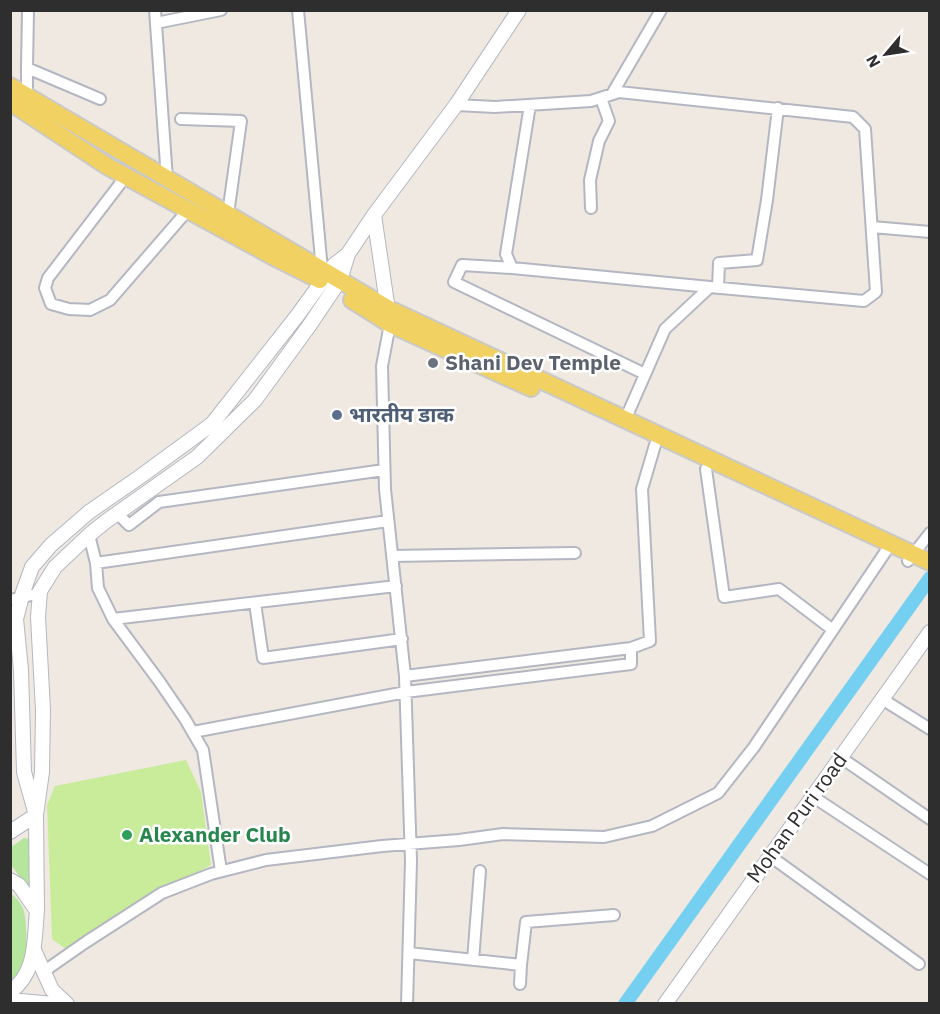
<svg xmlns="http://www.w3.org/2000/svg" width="940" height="1014" font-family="'IBM Plex Sans','Noto Sans Devanagari',sans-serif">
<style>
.green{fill:#b6e59e}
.pitch{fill:#c9ec9a}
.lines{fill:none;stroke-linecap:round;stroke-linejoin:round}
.canal{stroke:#75cff0;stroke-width:14}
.minor-casing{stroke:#b4b7c1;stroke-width:14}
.tertiary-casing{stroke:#b4b7c1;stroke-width:16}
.primary-casing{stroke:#c9c9c9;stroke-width:20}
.minor{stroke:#fff;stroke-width:10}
.tertiary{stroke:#fff;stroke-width:14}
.primary{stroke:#f2d163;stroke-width:16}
.worship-dot{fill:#6b7280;stroke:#fff;stroke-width:2}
.service-dot{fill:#5c6f8a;stroke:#fff;stroke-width:2}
.leisure-dot{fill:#2e9e5b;stroke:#fff;stroke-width:2}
.labels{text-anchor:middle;stroke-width:5;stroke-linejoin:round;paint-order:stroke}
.worship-label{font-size:21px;font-weight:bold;fill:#5b616d;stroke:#fff;text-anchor:start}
.service-label{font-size:21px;font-weight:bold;fill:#4e5e75;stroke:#fff;text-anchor:start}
.street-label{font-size:21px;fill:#2e2e2e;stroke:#fff}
.leisure-label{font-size:21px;font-weight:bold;fill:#27864d;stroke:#fff;text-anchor:start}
</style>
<rect width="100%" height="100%" fill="#efe9e1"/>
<!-- green -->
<path class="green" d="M24 838 30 839 33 895 11 865V847Z
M10 893C16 897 20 902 23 908 27 918 28 957 24 967 22 973 16 977 11 981Z"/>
<!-- pitch -->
<path class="pitch" d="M186 760 201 792 211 865 139 902 67 950 52 939 47 805 55 786Z"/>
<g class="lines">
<!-- canal -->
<path class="canal" d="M625 1004 930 578"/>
<!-- minor casing -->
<g class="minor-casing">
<path id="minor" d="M28 10 27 68 100 99
M155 10 167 179
M298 10 322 270
M156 23 221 10
M27 68V96
M612 94 661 10
M456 105 495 107 591 101 619 92 853 117 865 129 876 292 864 301 710 287 665 329 625 420
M181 119 241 121 228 214
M126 176 48 278 45 288 51 304 69 309 90 310 110 300 188 210
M591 208 590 180 599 141 609 121 601 98
M872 227 930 232
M512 268 506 254 530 105
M718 288 719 263 757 260 767 200 778 108
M390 324 382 366 385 489 405 676 411 861 407 1004
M645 374 454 282 462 265 512 268 710 287
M706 469 724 597 779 589 833 630
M117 513 129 525 159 502 384 470
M89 535 96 563 98 588 113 619 159 681 185 719 203 750 221 871
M392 556 575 553
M908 561 930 533
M96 563 388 521
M10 600 40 593
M255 603 263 658 402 639
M113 619 396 586
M631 648 650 641 642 489 655 445
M882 699 930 729
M193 732 406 692 631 664V648L405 676
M840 757 930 819
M812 796 930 874
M770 856 919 964
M409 953 521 965 520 984
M473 960 480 871
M521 965 526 922 614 915
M43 972 86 942 162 893 211 874 266 860 382 846 459 840 503 834 604 837 652 826 718 793 754 747 886 551"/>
</g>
<!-- tertiary casing -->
<g class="tertiary-casing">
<path id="tertiary" d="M374 215 389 317
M10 832 36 815 24 772 21 670 16 619 23 592 32 567 51 545 89 512 141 476 212 424 297 316 334 265 348 254
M10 880 19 885 37 911C34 940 37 973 10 992
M37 911 36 815 42 772 43 710 38 617 40 591 55 567 89 535 105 522 197 457 255 400 309 326 340 280 348 254 374 215 456 105 519 10
M34 950 52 990 67 1004
M10 1000 53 1004
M665 1004 930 632"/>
</g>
<!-- primary casing -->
<g class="primary-casing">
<path id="primary" d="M10 86 389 309 930 562
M10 102 107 166 274 257 320 280
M352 300 390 324 531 388"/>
</g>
<!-- minor -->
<use href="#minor" class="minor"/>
<!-- tertiary -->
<use href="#tertiary" class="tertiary"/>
<!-- primary -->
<use href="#primary" class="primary"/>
</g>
<!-- markers -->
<circle class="worship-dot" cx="433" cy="363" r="6"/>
<circle class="service-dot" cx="337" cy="415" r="6"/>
<circle class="leisure-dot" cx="127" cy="835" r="6"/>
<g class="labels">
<!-- worship labels -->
<g class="worship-label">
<text x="445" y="370">Shani Dev Temple</text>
</g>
<!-- service labels -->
<g class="service-label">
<text x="349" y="422">भारतीय डाक</text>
</g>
<!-- street labels -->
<g class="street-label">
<text transform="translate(797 818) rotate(-54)" y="7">Mohan Puri road</text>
</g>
<!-- leisure labels -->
<g class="leisure-label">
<text x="139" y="842">Alexander Club</text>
</g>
</g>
<!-- border -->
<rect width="940" height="1014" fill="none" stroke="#2e2e2e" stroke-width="24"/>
<!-- north arrow -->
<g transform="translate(886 54) rotate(241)" stroke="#ffffff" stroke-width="4.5" paint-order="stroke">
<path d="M0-4.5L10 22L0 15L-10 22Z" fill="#2e2e2e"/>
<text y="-9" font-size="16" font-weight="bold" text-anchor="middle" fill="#2e2e2e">N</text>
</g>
</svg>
